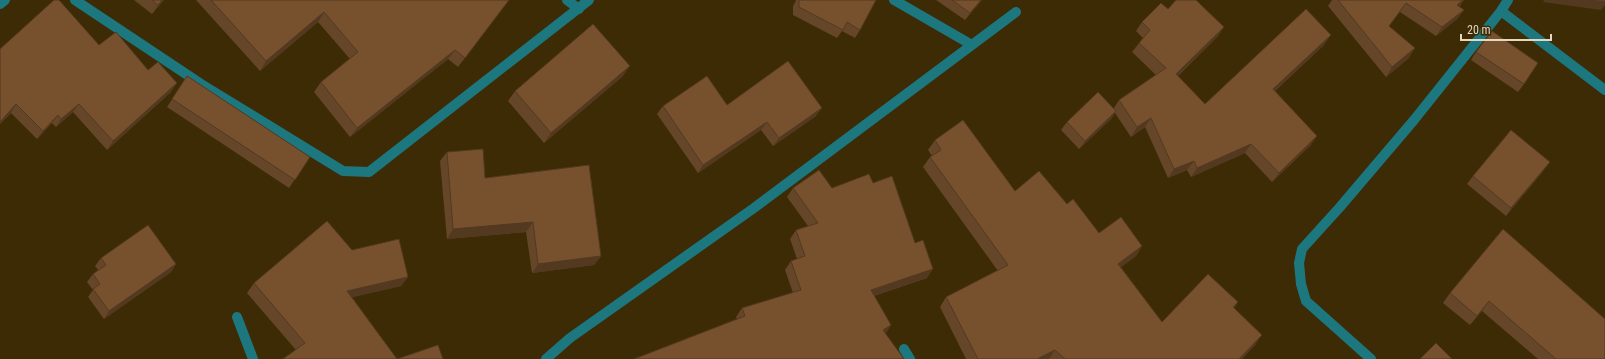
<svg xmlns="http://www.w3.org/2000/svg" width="1605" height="359" font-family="'Roboto Condensed',sans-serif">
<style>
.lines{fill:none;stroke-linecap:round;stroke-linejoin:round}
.minor{stroke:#1c777e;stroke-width:10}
.wall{fill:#664628}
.shaded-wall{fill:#533920}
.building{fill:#77512e;stroke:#533920}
</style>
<rect width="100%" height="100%" fill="#3c2b05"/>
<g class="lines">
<!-- minor -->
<path class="minor" d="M75 0 201 84 343 171 369 172 589 0
M567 0 579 9
M894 0 972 45
M0 4 5 0
M1501 11 1605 90
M237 317 253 359
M904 349 910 359
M546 359 570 338 754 208 1016 12
M1371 359 1306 301 1301 284 1299 263 1302 249 1340 207 1414 120 1501 11 1508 0"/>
</g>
<!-- wall -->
<path class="wall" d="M134 0H164L152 14Z
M196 0H509L458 67 448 59 350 137 314 92 321 82 350 59 318 22 260 71Z
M796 0H876L860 30 855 38 842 31 837 38 793 15V6Z
M936 0H982L965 20Z
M1332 0H1464L1459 7 1464 10 1457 19 1436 36 1400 12 1389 26 1409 58 1386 77 1328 6Z
M1168 9 1224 27 1218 36 1178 76 1205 104 1324 45 1275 91 1311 145 1272 182 1245 153 1191 177 1187 170 1168 178 1145 127 1131 137 1115 113 1111 119 1079 149 1061 130 1067 122 1114 108 1119 100 1156 75 1132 52 1143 38 1136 31 1142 22Z
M99 45 148 70 171 92 107 150 73 112 56 127 52 123 37 139 11 113 0 124V49Z
M1476 52 1524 84 1518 92 1471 60Z
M187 76 310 157 289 188 167 107Z
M623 76 544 143 508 101 515 91Z
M727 105 816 116 773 146 761 130 698 173 657 114 663 106Z
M935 140 1015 191 1067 204 1099 233 1142 246 1136 256 1121 267 1162 322 1238 302 1234 308 1256 344 1242 359H966L940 307 946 297 998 271 923 167 930 157 932 156 928 150Z
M447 152 601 256 594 265 532 273 526 232 447 239 440 161Z
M1544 170 1506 216 1467 184 1473 176Z
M873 183 927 278 874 296 891 325 885 334 737 319 736 317 742 308 793 293 785 270 791 261 797 259 790 239 796 230 808 226 787 197 793 188H832Z
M352 250 408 277 401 286 352 297 397 359H443H283L296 350 247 293 254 283Z
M101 258 176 264 171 272 104 319 88 297 93 290 87 282 93 274 98 270 95 266Z
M1450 293 1605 319V359H1538L1482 311 1470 325 1443 303Z"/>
<!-- shaded-wall -->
<path class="shaded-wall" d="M162 0H164L152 14 158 5Z
M981 0H982L965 20 970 13Z
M1463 0H1464L1459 7 1457 5Z
M1544 0H1591L1605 2V5L1601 10 1543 2Z
M1464 10 1457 19 1436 36 1442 27Z
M324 12 318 22 260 71 266 61Z
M1224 27 1218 36 1170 83 1176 74Z
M1331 35 1324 45 1267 98 1273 89Z
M1415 48 1409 58 1386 77 1392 67Z
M455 50 448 59 350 137 357 128Z
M630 66 623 76 544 143 551 133Z
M177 83 171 92 107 150 113 141Z
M16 104 11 113 0 124V122Z
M79 104 73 112 56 127 61 119Z
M822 108 816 116 773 146 779 138Z
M1116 111 1111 119 1079 149 1085 141Z
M58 115 52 123 37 139 43 131Z
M1151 118 1145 127 1131 137 1137 127Z
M767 122 761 130 698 173 703 165Z
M1317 136 1311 145 1272 182 1279 173Z
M1251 144 1245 153 1191 177 1197 168Z
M1194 161 1187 170 1168 178 1174 169Z
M1550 162 1544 170 1506 216 1511 208Z
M533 222 526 232 447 239 453 229Z
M1142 246 1136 256 1112 274 1118 264Z
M601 256 594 265 532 273 538 264Z
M176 264 171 272 104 319 109 311Z
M933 269 927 278 864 299 871 290Z
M408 277 401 286 341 300 347 291Z
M1489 301 1482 311 1470 325 1477 316Z
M891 325 885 335 883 330Z
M1262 335 1256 344 1242 359H1239Z
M1055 350 1049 359H1037Z"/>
<!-- building -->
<path class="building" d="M54 0H59L99 45 116 32 148 70 158 62 177 83 113 141 79 104 61 119 58 115 43 131 16 104 0 122V49Z
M152 0H162L158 5Z
M211 0H509L465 58 455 50 357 128 321 82 358 52 324 12 266 61Z
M799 0H876L860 30 847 22 843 30 799 7Z
M952 0H981L970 13Z
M1176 0H1196L1224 27 1176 74 1205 104 1306 9 1331 35 1273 89 1317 136 1279 173 1251 144 1197 168 1194 161 1174 169 1151 118 1137 127 1119 100 1166 68 1139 43 1150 30 1142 22 1161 3 1168 9Z
M1338 0H1463L1457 5 1464 10 1442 27 1406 3 1389 26 1415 48 1392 67Z
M1591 0H1605V2Z
M593 24 630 66 551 133 515 91Z
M1492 31 1538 63 1524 84 1476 52Z
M788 61 822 108 779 138 767 122 703 165 663 106 707 76 727 105Z
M187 76 310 157 295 180 172 99Z
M1098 92 1116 111 1085 141 1067 122Z
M963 120 1015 191 1039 171 1067 204 1073 199 1099 233 1121 217 1142 246 1118 264 1162 322 1208 274 1238 302 1233 307 1262 335 1239 359H1065L1055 350 1037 359H978L946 297 1008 265 930 157 941 150 935 140Z
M1511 130 1550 162 1511 208 1473 176Z
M483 149 485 178 589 165 601 256 538 264 533 222 453 229 447 152Z
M819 170 832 188 869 174 873 183 892 176 915 243 923 240 933 269 871 290 891 325 883 330 904 359H634L745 316 742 308 801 290 791 261 805 256 796 230 818 223 793 188Z
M327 221 352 250 399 239 408 277 347 291 397 359 438 345 443 359H283L305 343 254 283Z
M148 225 176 264 109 311 93 289 100 284 93 274 106 265 101 258Z
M1503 229 1605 319V359H1556L1489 301 1477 316 1450 293Z
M1436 343 1452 359H1420Z"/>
<!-- scale -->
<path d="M1461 34v6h90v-6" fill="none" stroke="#e5d8bf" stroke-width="2"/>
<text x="1467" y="34" font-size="12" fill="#e5d8bf" stroke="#3c2b05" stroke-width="3" paint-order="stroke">20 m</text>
</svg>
